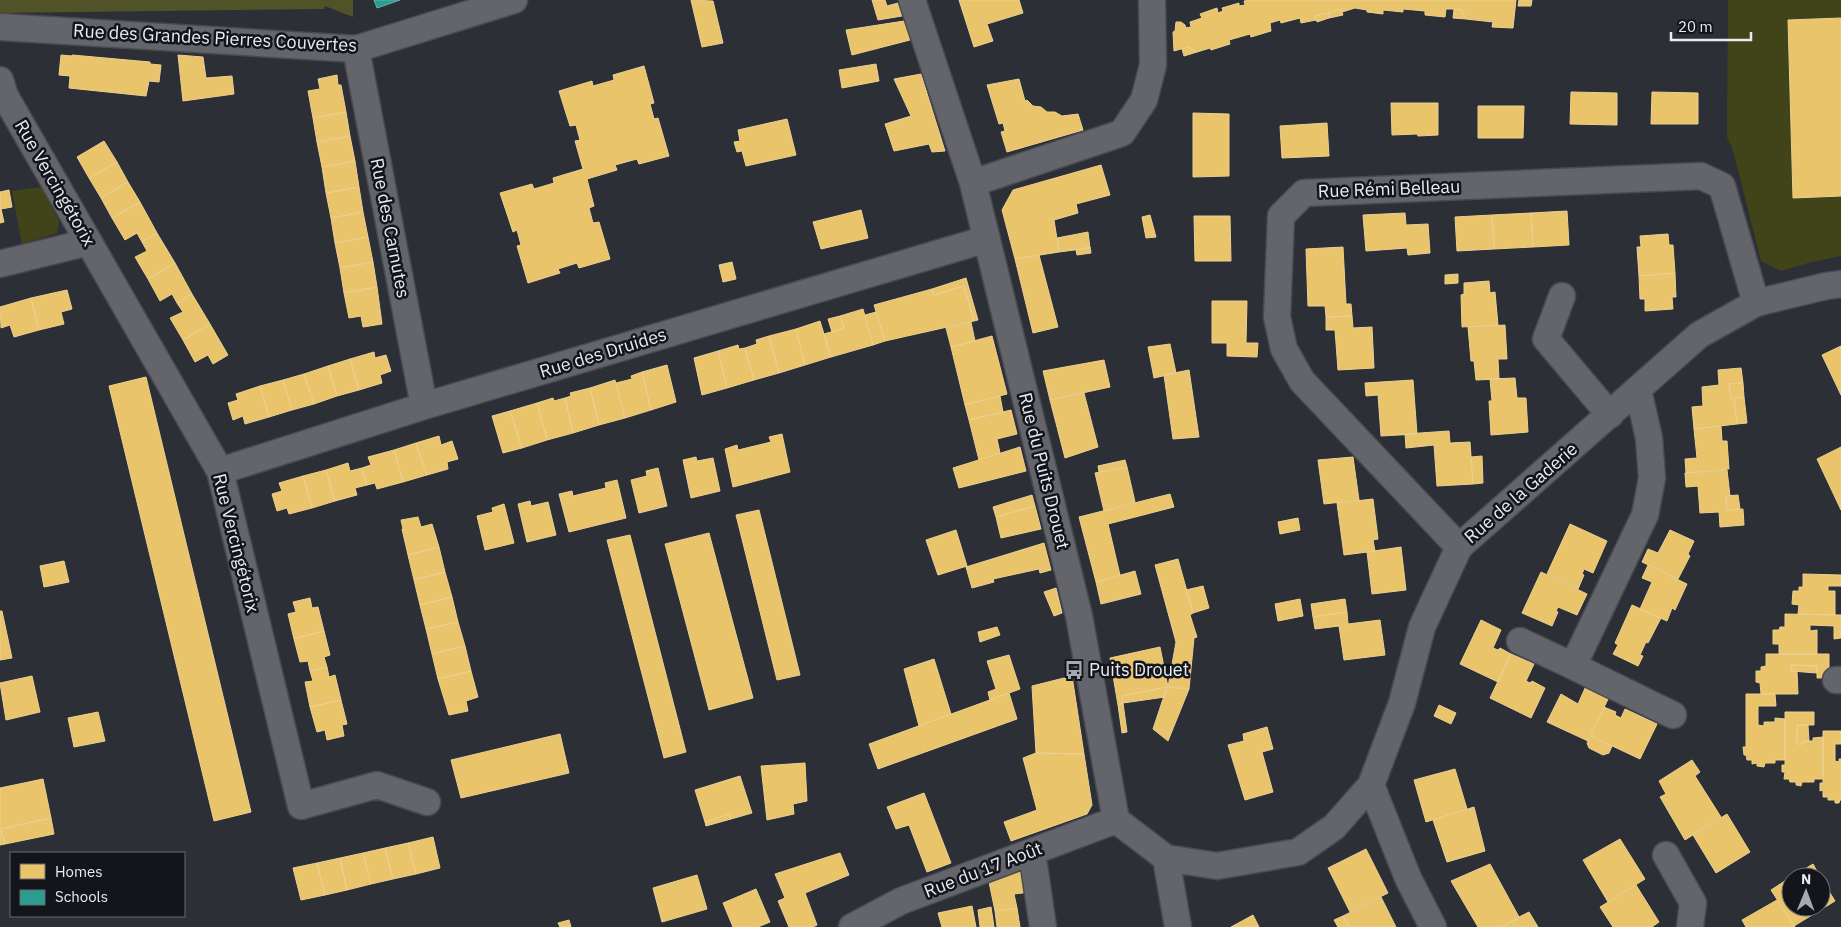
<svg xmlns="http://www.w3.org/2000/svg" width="1841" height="927" font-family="'IBM Plex Sans',sans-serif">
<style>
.green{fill:#414418}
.forest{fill:#505328}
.homes{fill:#e9c46a;stroke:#e9d093}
.schools{fill:#2a9d8f;stroke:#63b4ad}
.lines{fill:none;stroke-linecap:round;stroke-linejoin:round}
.minor-casing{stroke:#494a51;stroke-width:29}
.minor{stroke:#63656b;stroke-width:26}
.labels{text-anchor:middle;stroke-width:5;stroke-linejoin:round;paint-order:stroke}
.street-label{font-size:18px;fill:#e9ebf4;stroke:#13151b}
.poi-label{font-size:18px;fill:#e9ebf4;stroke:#13151b;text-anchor:start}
</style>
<rect width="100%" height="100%" fill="#2d2f36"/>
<!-- green -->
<path class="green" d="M1728 0H1841V256L1808 263 1781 271 1761 261 1733 150 1727 137Z
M41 187 59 221 57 233 22 244 12 191Z"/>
<!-- forest -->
<path class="forest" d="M0 0H353V17L325 6 324 9 0 13Z"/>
<!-- homes -->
<path class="homes" d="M691 0 713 1 723 43 702 47Z
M872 0H885L887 6 898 3 902 16 878 20Z
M959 0H1019L1023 13 987 24 993 41 974 47Z
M1249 0H1516L1513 28 1492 27 1493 22 1466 19 1461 10 1454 9H1446L1445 17 1425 15V11L1403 9V12L1383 10V14L1367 12V10L1355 8 1342 12 1341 9 1315 16 1316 20 1301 23 1300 18 1281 23 1280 20 1270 23 1271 31 1251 37 1250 34 1229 40 1230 44 1211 50 1210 48 1197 52 1188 47 1174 51 1173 32 1175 31 1176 22H1181L1185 25 1186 28 1191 27 1190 22 1202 18 1200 14 1217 8 1218 13 1223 11 1222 8 1239 3V6L1245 5 1244 1Z
M1519 0H1532L1531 6H1518Z
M1341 9 1343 15 1329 18 1328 13Z
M1454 9 1461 10 1466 19 1453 18Z
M1328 13 1329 18 1317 22 1315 16Z
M1841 18V196L1793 198 1788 20Z
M904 21 910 40 852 55 846 30Z
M1188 47 1197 52 1184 56 1182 49Z
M61 55 72 56V55L150 62V64L161 65 159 82 149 81 146 96 69 88 70 76 59 75Z
M178 55 203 57 206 78 232 76 234 94 183 101Z
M876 64 879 81 842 88 839 70Z
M644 66 654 103 650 104 654 119 658 118 669 156 639 164 637 159 615 165 617 170 587 179 594 206 589 208 593 223 599 222 610 259 579 268 577 263 558 269 560 273 528 283 517 246 521 245 517 230 513 232 500 193 532 184 534 189 554 183 553 178 583 169 575 141 580 140 576 125 570 126 559 91 592 81 593 86 614 80 613 75Z
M921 74 945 151 932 152 929 144 894 151 885 124 911 116 894 79Z
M337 75 338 85H341L346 112 313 118 308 91 320 89 318 79Z
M1019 79 1025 101 1027 100 1033 106 1041 107 1047 112H1055L1062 116 1078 114 1083 130 1007 152 1001 132 1005 131 1003 123 999 124 987 85Z
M1571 92 1617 93V125L1570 124Z
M1652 92 1698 93V124H1651Z
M1391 103H1438V135L1418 136 1417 134 1392 135Z
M1478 106H1524L1523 138H1478Z
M346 112 350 136 317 142 313 118Z
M1193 113 1229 114V176L1193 177Z
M787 119 796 155 746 166 742 151 737 152 734 142 740 141 738 130Z
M1327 123 1329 156 1282 158 1280 126Z
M350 136 355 161 322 167 317 142Z
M104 141 117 162 89 178 77 157Z
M355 161 359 187 326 193 322 167Z
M117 162 128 182 101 198 89 178Z
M1101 165 1110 195 1076 204 1078 213 1054 220 1059 252 1015 259 1002 210 1013 190Z
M128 182 140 202 112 218 101 198Z
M359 187 363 212 331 218 326 193Z
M9 190 12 207 1 209 4 222 0 223V192Z
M140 202 157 233 142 242 137 233 125 240 112 218Z
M861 210 868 238 821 249 813 222Z
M1567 211 1569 245 1533 247 1531 213Z
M363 212 368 237 335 243 331 218Z
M1405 213 1406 225 1428 224 1430 253 1408 255 1407 248 1366 251 1363 215Z
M1531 213 1533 247 1494 249 1492 215Z
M1150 215 1156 237 1146 238 1142 217Z
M1492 215 1494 249 1457 251 1455 217Z
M1194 216H1230L1231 261H1195Z
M1088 232 1090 248 1059 252 1057 238Z
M157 233 175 263 148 279 135 257 147 251 142 242Z
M1668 234 1669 245H1673L1675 273 1639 276 1637 247H1641L1640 236Z
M368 237 373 262 340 268 335 243Z
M1090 247 1091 253 1077 255 1076 250Z
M1343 247 1346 304H1351L1352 316 1326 317 1325 306H1308L1306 249Z
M1039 255 1058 327 1033 333 1015 259Z
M373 262 377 287 344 293 340 268Z
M732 262 736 279 723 282 719 265Z
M175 263 192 294 177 303 172 294 160 301 148 279Z
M1675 273 1676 297H1672L1673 309 1645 311V299H1640L1639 276Z
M1458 274V283L1445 284V275Z
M966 278 978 320 974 321 964 286 934 295 932 289Z
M1489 281 1490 293 1495 292 1498 325 1462 327 1461 295 1464 294V283Z
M964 286 974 321 885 341 874 305 932 289 934 295Z
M377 287 382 324 363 327 361 316 349 318 344 293Z
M67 290 72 309 61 312 64 324 39 330 31 298Z
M192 294 210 324 183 340 170 318 183 312 177 303Z
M31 298 39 330 14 337 10 325 1 328 0 307Z
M1212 301H1247L1246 343H1258L1257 357 1227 356V343H1212Z
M863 309 873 345 831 357 824 334 844 328 840 316Z
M876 312 885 341 873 345 865 315Z
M840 316 844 328 832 332 828 319Z
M1352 316 1353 328 1372 327 1374 368 1338 370 1335 330H1326V317Z
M820 321 831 357 805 365 796 329Z
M971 322 975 341 951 347 946 328Z
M210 324 228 355 213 364 208 355 195 362 183 340Z
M1505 325 1507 359H1498L1499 379 1476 380 1474 361H1471L1468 327Z
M796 329 805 365 779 373 769 336Z
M769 336 779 373 754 380 745 348 757 344 756 340Z
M992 336 1007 394 965 405 951 347Z
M1170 344 1176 373 1154 378 1148 347Z
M738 345 739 349 745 348 754 380 727 388 718 351Z
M1841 346V395L1822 355Z
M718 351 727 388 702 395 694 358Z
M374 352 375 358 386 355 391 371 380 375 382 383 359 390 350 359Z
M350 359 359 390 337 396 328 366Z
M1104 360 1110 387 1050 400 1043 371Z
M667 365 676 402 651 410 642 372Z
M328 366 337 396 314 404 304 374Z
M1741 368 1743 383 1729 384 1731 399 1734 398 1737 424 1694 429 1692 407 1703 406 1702 387 1719 385 1718 370Z
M1189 370 1199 437 1173 439 1164 375Z
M642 372 651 410 625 418 616 383 632 379 631 376Z
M304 374 314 404 292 410 283 380Z
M146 377 251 812 214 821 109 386Z
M1515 378 1517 398H1526L1528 432 1491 435 1489 401H1492L1490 379Z
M283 380 292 410 269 417 260 386Z
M615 380 625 418 599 425 590 388Z
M1413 380 1417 434 1381 436 1378 395 1366 396 1365 383Z
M1743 383 1744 397 1731 399 1729 384Z
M260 386 269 417 245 424 243 416 233 420 228 403 238 400 236 394Z
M590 388 599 425 573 433 565 398 571 396 570 393Z
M1084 393 1098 447 1065 458 1050 400Z
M1000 396 1003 412 969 420 965 405Z
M1744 397 1747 423 1737 424 1734 398Z
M553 398 554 401 565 398 573 433 547 440 537 403Z
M537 403 547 440 522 448 510 411Z
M1011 410 1017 434 997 439 1000 453 979 460 969 420Z
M510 411 522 448 503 453 492 416Z
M1721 426 1722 441H1727L1729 469 1686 473 1685 459 1697 458 1694 429Z
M1449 431 1450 443 1470 442 1473 484 1437 486 1434 445 1406 448 1405 434Z
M782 434 790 472 733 487 725 449 737 445 738 450 763 444 771 442 769 437Z
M439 436 441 445 452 441 458 459 447 462 448 469 427 475 416 443Z
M416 443 427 475 403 482 394 450Z
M1020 447 1026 471 959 488 953 468Z
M1841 447V510L1817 459Z
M394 450 403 482 377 489 375 483 367 485 362 468 371 465 368 457Z
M1482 456 1483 483 1473 484 1471 457Z
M696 457 697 461 713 458 720 491 691 498 683 460Z
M1353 457 1359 500 1324 504 1318 460Z
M1125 460 1127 467 1099 472 1098 466Z
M348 463 350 471 362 468 367 485 355 488 357 495 335 501 326 470Z
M1127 467 1135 502 1104 511 1095 473Z
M658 468 667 506 639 513 631 480 647 476 646 471Z
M326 470 335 501 312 508 303 476Z
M1727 470 1730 496H1726L1727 510 1743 509 1744 525 1720 527 1719 512 1700 513 1698 486 1686 487 1685 473Z
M303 476 312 508 289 514 287 508 277 511 272 494 282 491 279 483Z
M617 480 626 518 569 532 559 494 572 491 573 496 581 494 606 488 605 483Z
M1170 494 1174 507 1108 524 1120 575 1096 582 1079 517Z
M1032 495 1035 506 996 517 993 507Z
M1738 495 1740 509 1727 510 1726 496Z
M1373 499 1378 539 1373 540 1375 551 1344 555 1337 503Z
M530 501 531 506 548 502 556 535 527 542 518 504Z
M504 504 514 543 485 550 477 516 493 512 492 508Z
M1035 506 1041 529 1001 538 996 517Z
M759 510 800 675 777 680 736 515Z
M418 517 421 527 432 524 439 547 408 555 402 529H403L401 520Z
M1298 518 1300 530 1280 534 1278 522Z
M1570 524 1607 541 1593 573 1584 569 1582 574 1584 575 1578 589 1547 574Z
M956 530 967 566 938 575 926 540Z
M1670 530 1694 541 1688 554 1690 556 1678 579 1642 562 1648 549 1658 553Z
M709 533 753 698 709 710 665 544Z
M630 535 686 752 664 758 607 540Z
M1044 543 1051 570 1040 573 1039 569 993 579 994 582 972 588 966 567Z
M439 547 445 572 414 580 408 555Z
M1401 547 1406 590 1372 594 1367 552Z
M1178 559 1193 613 1190 615 1197 637 1194 638 1189 689 1168 687 1176 642 1155 565Z
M64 561 69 582 44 587 40 566Z
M1648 565 1687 584 1675 610 1672 608 1667 621 1640 609 1652 582 1642 578Z
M1135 571 1141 594 1101 604 1096 582Z
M445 572 452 597 420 605 414 580Z
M1541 572 1587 594 1577 615 1558 607 1556 611 1558 612 1552 626 1522 613Z
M1803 574 1841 575V586H1828V591H1835V615L1798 614 1799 605 1792 604 1793 591H1799V587H1803Z
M1203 586 1209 608 1193 613 1186 590Z
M1056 588 1062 613 1054 616 1044 592Z
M452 597 458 622 426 629 420 605Z
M310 598 312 608 318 607 324 631 294 639 288 614 296 612 293 602Z
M1300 599 1303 616 1278 621 1275 604Z
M1345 599 1347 612 1313 617 1311 604Z
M1632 605 1661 618 1648 643 1646 642 1640 655 1643 656 1638 666 1613 654 1618 645 1615 643Z
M0 611H2L12 658 0 660Z
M1347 612 1348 624 1380 620 1385 655 1344 660 1339 626 1315 629 1313 617Z
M1785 614 1841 615V638L1834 639V626L1810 625V631L1817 630V654H1779V644H1773V630H1779L1780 627H1785Z
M1481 620 1501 630 1493 648 1498 650 1500 648 1511 654 1498 682 1460 664Z
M458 622 465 646 432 654 426 629Z
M997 627 1000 635 980 642 978 632Z
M324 631 330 655 324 657 327 667 310 671 308 661 300 662 294 639Z
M465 646 471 671 438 679 432 654Z
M1160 647 1168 687 1122 696 1123 703 1118 705 1110 658Z
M1511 654 1534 664 1526 681 1530 683 1532 681 1545 688 1531 718 1490 698Z
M1766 654H1829V678H1817V666L1791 665V671H1797L1798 694H1761L1760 683 1756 682V671H1761V667L1766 666Z
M1009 655 1020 689 990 700 988 692 996 689 987 661Z
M934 659 951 714 919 726 904 669Z
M1791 665 1817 666V673L1791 671Z
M327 667 329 677 335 675 341 700 310 707 305 682 313 681 310 671Z
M471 671 478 697 466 701 468 711 449 715 438 679Z
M32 676 40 712 6 720 0 683Z
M1072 676 1084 754 1036 753 1032 686Z
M1586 686 1609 697 1588 741 1547 722 1561 694 1578 704Z
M1167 687 1189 689 1168 741 1153 729Z
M1167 687 1165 697 1123 703 1122 696Z
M1009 693 1017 719 878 769 869 744Z
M1746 694H1775L1776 706H1758V725L1764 726V722H1775V718L1785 719V760H1775V763H1765L1764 767 1757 766V763L1752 764V760H1747L1746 755H1744L1743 747H1746Z
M341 700 347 724 342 725 344 736 327 740 325 730 317 732 310 707Z
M1123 703 1127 732 1122 733 1118 705Z
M1439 705 1456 713 1451 724 1434 716Z
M1604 707 1616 712 1615 715 1621 718 1625 709 1657 724 1640 759 1591 736Z
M98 712 105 741 74 747 68 718Z
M1785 712H1814V725H1797V744H1803V741H1813V738L1823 737V779H1814V782H1802L1801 786 1796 785V782H1790L1789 779H1784L1785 772H1782V765H1785Z
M1797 725H1808L1809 741H1803V744H1797Z
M1267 727 1273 749 1262 752 1273 792 1245 800 1228 745 1244 741 1243 734Z
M1823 731H1841V744H1835V761L1839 762V759H1841V800H1840L1839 803H1835V800H1828V797H1823V790L1820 791V783H1823Z
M560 734 569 773 461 798 451 760Z
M1591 736 1612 746 1609 753 1603 755 1589 748 1587 743Z
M1036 753 1084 754 1092 805 1087 814 1011 841 1004 822 1037 810 1023 758Z
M1692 760 1700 772 1695 776 1721 817 1685 840 1660 797 1666 794 1659 781Z
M805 763 807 801 793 804 794 814 767 820 761 766Z
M1455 769 1467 809 1426 822 1414 780Z
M740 776 752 813 731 819 729 814 705 822 695 790Z
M43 779 51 818 1 829 5 844 0 845V788Z
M924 793 951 863 927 872 909 825 896 829 887 807Z
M1474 807 1485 851 1447 862 1433 820Z
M729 814 731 819 706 826 705 822Z
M1727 814 1750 852 1716 873 1693 835Z
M51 818 54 834 5 844 1 829Z
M433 837 440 868 416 874 408 843Z
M1620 839 1645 879 1608 902 1583 860Z
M408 843 416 874 393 879 385 848Z
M385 848 393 879 371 884 363 853Z
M1366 849 1388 893 1350 912 1328 868Z
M363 853 371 884 347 890 340 858Z
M840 853 849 875 805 893 817 925 813 927H789L778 901 785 898 775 874Z
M340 858 347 890 325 895 317 863Z
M317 863 325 895 301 900 293 868Z
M1490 864 1519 917 1502 927H1478L1451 881Z
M1813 864 1820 877H1792Z
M1020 870 1028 874 1031 892 1014 894 1017 908 995 911 989 882Z
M697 875 707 909 662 922 653 888Z
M1791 877V907H1821V878L1835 901 1794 926 1771 890Z
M1636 885 1659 922 1652 927H1613L1600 907Z
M756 889 770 922 758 927H733L723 903Z
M1381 897 1396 927H1349L1343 916Z
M1777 900 1795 927H1746L1742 920Z
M972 906 976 927H942L938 913Z
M991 907 994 927H980L978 910Z
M1017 908 1020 927H997L995 911Z
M1529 912 1538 927H1502L1519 917Z
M1253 915 1259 927H1231Z
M1343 916 1349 927H1338L1334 920Z
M569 920 571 927H560L558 923Z"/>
<!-- schools -->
<path class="schools" d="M374 0H400L377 8Z"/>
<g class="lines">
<!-- minor casing -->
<g class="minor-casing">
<path id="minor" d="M912 0 973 183 1079 616 1116 820 1166 858 1178 927
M0 27 356 49 514 0
M356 49 424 406
M0 80 5 96 220 471 301 806 377 785 427 802
M973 183 1122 133 1144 100 1153 65 1152 0
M0 264 89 242
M1562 296 1546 339 1610 415
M1638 390 1649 438 1652 478 1645 515 1573 666 1673 715
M220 471 424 406 987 239
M1459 547 1302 381 1284 349 1277 317 1281 216 1304 193 1701 176 1722 186 1756 303
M1520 641 1573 666
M1836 680H1841
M1371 785 1408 878 1433 927
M1032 852 1043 927
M1666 855 1693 903 1690 927
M1166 858 1217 866 1298 852 1334 827 1371 785 1402 703 1422 627 1459 547 1699 335 1756 303 1826 286 1841 284
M852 927 901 901 1116 820"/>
</g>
<!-- minor -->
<use href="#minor" class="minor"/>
</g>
<!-- icons -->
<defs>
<g id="bus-bare" transform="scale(1.5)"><path d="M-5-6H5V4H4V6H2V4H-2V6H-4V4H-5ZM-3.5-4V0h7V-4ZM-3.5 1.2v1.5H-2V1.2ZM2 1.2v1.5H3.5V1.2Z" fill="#a7a9b2" stroke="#13151b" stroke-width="2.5" paint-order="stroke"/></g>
</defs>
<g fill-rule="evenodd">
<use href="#bus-bare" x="1074" y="670"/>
</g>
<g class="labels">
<!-- street labels -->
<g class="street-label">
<text transform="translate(215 38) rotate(3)" y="6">Rue des Grandes Pierres Couvertes</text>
<text transform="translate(55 183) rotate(60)" y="6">Rue Vercingétorix</text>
<text transform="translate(1389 189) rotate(-2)" y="6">Rue Rémi Belleau</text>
<text transform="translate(390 228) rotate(79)" y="6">Rue des Carnutes</text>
<text transform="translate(603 353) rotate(-17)" y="6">Rue des Druides</text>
<text transform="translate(1044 471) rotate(76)" y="6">Rue du Puits Drouet</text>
<text transform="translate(1521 493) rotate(-41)" y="6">Rue de la Gaderie</text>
<text transform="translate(236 543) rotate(76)" y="6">Rue Vercingétorix</text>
<text transform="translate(983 870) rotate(-21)" y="6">Rue du 17 Août</text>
</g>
<!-- poi labels -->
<g class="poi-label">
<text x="1089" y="676">Puits Drouet</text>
</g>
</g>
<!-- legend -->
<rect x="10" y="852" width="175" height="65" fill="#13151b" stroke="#696b72"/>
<rect x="20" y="864" width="25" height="15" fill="#e9c46a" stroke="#696b72"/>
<text x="55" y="877" font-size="15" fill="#e9ebf4">Homes</text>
<rect x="20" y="890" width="25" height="15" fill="#2a9d8f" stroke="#696b72"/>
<text x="55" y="902" font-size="15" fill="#e9ebf4">Schools</text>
<!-- north arrow -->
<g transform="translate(1806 892) rotate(1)"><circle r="24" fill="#13151b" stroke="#696b72"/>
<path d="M0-4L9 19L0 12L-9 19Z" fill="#a7a9b2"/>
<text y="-8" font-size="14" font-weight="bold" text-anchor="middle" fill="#e9ebf4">N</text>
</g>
<!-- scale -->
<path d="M1671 32v8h80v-8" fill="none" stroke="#e9ebf4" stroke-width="2.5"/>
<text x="1678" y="32" font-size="15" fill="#e9ebf4" stroke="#13151b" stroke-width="4" paint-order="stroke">20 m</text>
</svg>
